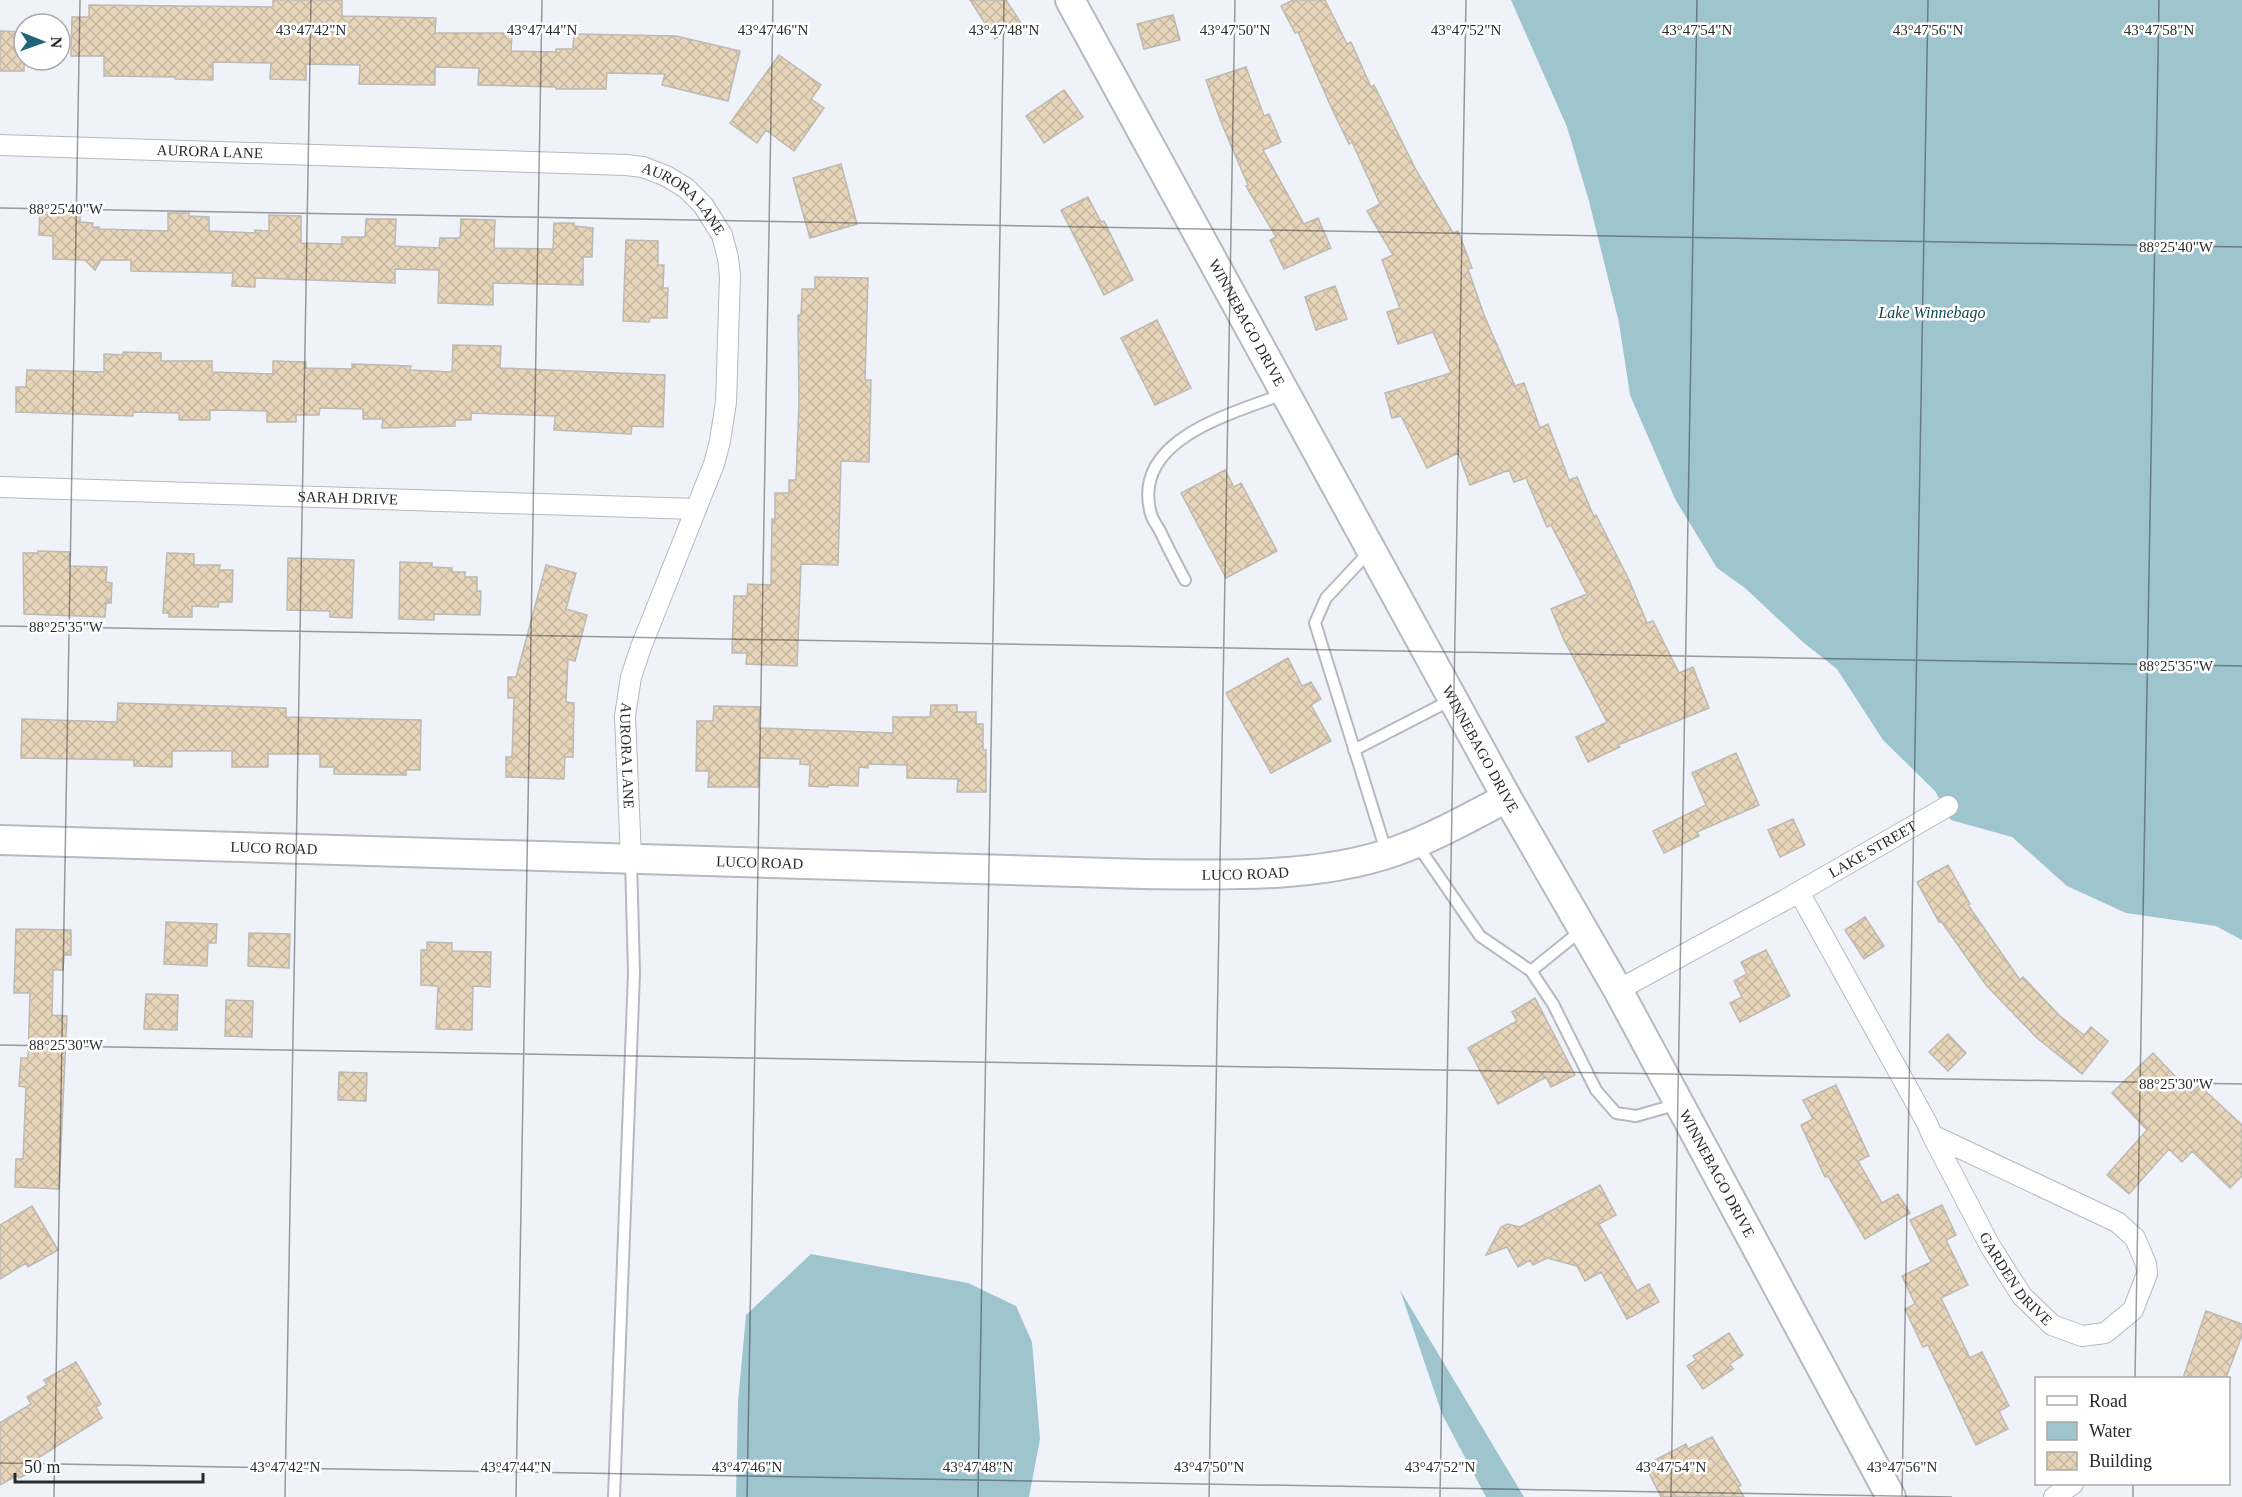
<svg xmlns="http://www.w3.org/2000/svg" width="2242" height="1497" font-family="Georgia,serif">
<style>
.water{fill:#9ec4cd}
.building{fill:url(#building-cross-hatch);stroke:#bdb9b3;stroke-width:1.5}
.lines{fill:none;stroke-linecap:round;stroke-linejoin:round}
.lane-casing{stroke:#b6b9bf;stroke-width:14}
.street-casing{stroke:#b6b9bf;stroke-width:22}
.secondary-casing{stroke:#b6b9bf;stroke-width:32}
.lane{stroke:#fff;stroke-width:10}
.street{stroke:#fff;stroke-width:20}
.secondary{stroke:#fff;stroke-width:28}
.ticks{fill:none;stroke:#292a2c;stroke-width:1.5;stroke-opacity:0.45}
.labels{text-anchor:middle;stroke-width:5;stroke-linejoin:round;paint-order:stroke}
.street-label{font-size:15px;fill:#292a2c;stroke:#fff}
.water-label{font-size:16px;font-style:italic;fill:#114853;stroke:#fff}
.ticks-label{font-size:15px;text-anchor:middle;fill:#292a2c;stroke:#fff;stroke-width:5;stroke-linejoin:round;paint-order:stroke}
</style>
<defs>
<pattern id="building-cross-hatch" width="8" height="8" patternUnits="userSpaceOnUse" patternTransform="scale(1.5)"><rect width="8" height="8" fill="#e7d5ba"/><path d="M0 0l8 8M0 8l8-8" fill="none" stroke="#c6b7a0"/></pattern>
</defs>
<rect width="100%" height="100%" fill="#eff2f9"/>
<!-- water -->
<path class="water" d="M1511 0H2242V940L2216 926 2126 913 2067 886 2012 837 1951 820 1935 791 1883 740 1837 669 1804 643 1745 588 1717 568 1675 499 1630 395 1619 323 1589 201 1567 127Z
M811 1254 968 1283 1016 1306 1032 1342 1040 1439 1029 1497H736L738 1402 746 1315Z
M1400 1290 1524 1497H1486L1442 1414Z"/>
<!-- building -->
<path class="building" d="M273 0H342V16L436 18 435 33H512L511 51 556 52V49H573L574 34 676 36 740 51 728 101 662 85 665 74 607 73 606 89H556V87L478 85 479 68 435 67V85L359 84 360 65 306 64V80L270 79 271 63 213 62V80L175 79V77L104 76V56H71L72 17H89V5L273 7Z
M970 0H1006L1021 23 995 39Z
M1293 0H1325L1347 44 1351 42 1371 87 1374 85 1416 170 1453 233 1458 231 1472 268 1468 269 1484 315 1515 386 1524 383 1540 428 1548 424 1569 480 1577 477 1594 517 1596 515 1629 580 1647 623 1653 621 1679 673 1693 667 1709 708 1618 745 1620 747 1588 762 1576 737 1607 722 1564 640 1551 609 1587 594 1551 525 1547 527 1526 478 1514 482 1509 470 1470 485 1458 453 1427 468 1401 416 1392 418 1385 393 1451 373 1433 332 1398 344 1387 312 1400 308 1382 260 1393 255 1367 211 1380 204 1352 142 1349 144 1332 109 1298 32 1295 33 1281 6Z
M1173 15 1180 40 1144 49 1137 24Z
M0 31 24 32V71H0Z
M779 55 821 85 811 99 824 108 794 151 766 130 757 143 730 123Z
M1246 67 1264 116 1269 114 1281 142 1263 150 1304 224 1318 218 1331 248 1284 269 1270 240 1276 237 1246 186 1248 185 1221 122 1206 80Z
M1064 90 1083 117 1044 143 1026 116Z
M841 164 857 224 810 238 793 178Z
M1088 197 1101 222 1104 221 1133 280 1104 295 1061 210Z
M40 209H80V222L93 223 92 227H99V229L168 231V213H189V216L209 217V231L255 233V230L269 231V215L301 216V243L342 244V237H365L366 219H396L395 246 439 248 440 238H460L461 219 495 220 494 248 553 249 554 223H574V226L593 228 592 257H583V285L493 283V305L438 303 439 270 395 269V283L255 278V287L232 286 233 273 131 271V260H101L95 270 85 260 53 259V236L39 235Z
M626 240 658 241V265H664L663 288H668L667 318H650L649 322 623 321Z
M815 277 868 278 865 380H871L869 462 841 461 838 565 801 564 797 666 746 664 747 653H732L734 596H747L748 584 771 585 772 519H775V493H789V480H796L799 402 798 315H801L802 289H815Z
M1335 286 1347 319 1316 330 1305 297Z
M1157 320 1191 388 1155 405 1121 338Z
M453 345 501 346 500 368 665 375 663 427 632 426 631 434 554 430 555 416 471 413V420H455V426L382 428 383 419H363V409L320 408 319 415H296V422H267V411L210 410V420H179V413L133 412V416L16 412V387H26L27 370 104 372V354L123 355V352L161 353V361H212V372L273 374V361L306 362V368L352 369V364L411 366 410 370 452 372Z
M1225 470 1234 487 1241 483 1277 551 1226 578 1181 493Z
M38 551 70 552 69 566 107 567 106 582 112 583 111 603H106L105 617 24 614 23 553H38Z
M167 553 194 554V565H220L219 570H233L232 602H219L218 607 192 606V617H169V613H163Z
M288 558 354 560 352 618 330 617V611L287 610Z
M400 562 432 563V567L452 568V572H465V577H477V591H481L480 615 434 614V620L399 619Z
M546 565 576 573 566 609 587 615 575 661 568 659 566 702 574 703 573 757H565L564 779 506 777V757H512L514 698H508V677H516Z
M1288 658 1302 686 1311 682 1321 699 1311 705 1331 741 1271 773 1226 693Z
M118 703 286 708V717L421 720 420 770H406V775L334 774V767H320V754H268V767H232V751H172V767L134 766V760L21 758 22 719 117 722Z
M931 705H957V712H976V724H983V750H986V792H957L958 779 907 778V765L868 764V768L859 767 858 786 828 785V787L809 786 810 765 800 764V759L759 758 758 787H708L709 771H696L697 721H713L714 706 760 707 759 728 893 733V717H930Z
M1736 753 1759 805 1697 832 1699 836 1664 853 1653 831 1706 805 1692 773Z
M1793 819 1805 845 1780 857 1768 830Z
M1948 865 1970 904 1968 905 2020 980 2023 977 2060 1016 2084 1035 2091 1027 2108 1041 2082 1074 2037 1038 1986 985 1941 921 1939 922 1917 882Z
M1865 917 1884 946 1864 959 1845 930Z
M166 922 217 924 216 943H208L207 966 164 964Z
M16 929 71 930V955H64L63 970H53L52 1015 67 1016 59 1189 15 1187 16 1159H23L26 1087 19 1086 21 1058H28L30 993H14Z
M249 933 290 934 289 968 248 966Z
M427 942 452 943V951L491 952 490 987 473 986 472 1030 436 1029 438 986 421 985V950H427Z
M1766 950 1790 996 1740 1022 1730 1003 1742 997 1734 981 1747 974 1741 962Z
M146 994 178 995 177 1030 144 1029Z
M1535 998 1575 1075 1551 1087 1546 1077 1498 1104 1468 1048 1517 1021 1512 1012Z
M226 1000 253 1001 252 1037 225 1036Z
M1948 1034 1966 1053 1948 1071 1929 1052Z
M2153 1053 2191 1093 2199 1085 2242 1125V1176L2230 1188 2192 1151 2182 1162 2169 1149 2129 1194 2107 1175 2147 1130 2112 1093Z
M339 1072 367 1073 366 1101 338 1100Z
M1836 1085 1869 1156 1858 1161 1882 1203 1898 1194 1910 1213 1865 1239 1828 1176 1825 1177 1801 1125 1813 1119 1803 1100Z
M1600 1185 1616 1215 1599 1224 1637 1291 1649 1284 1659 1302 1627 1319 1601 1272 1585 1281 1577 1266 1547 1258 1533 1265 1530 1260 1518 1267 1507 1247 1486 1255 1501 1227 1508 1224 1520 1227Z
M1942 1205 1956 1235 1946 1240 1968 1285 1941 1298 1970 1358 1982 1352 2009 1406 1999 1411 2008 1429 1976 1445 1928 1345 1923 1347 1905 1309 1915 1304 1902 1276 1931 1262 1910 1220Z
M32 1206 58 1250 28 1267 26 1263 0 1279V1225Z
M2206 1311 2242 1324V1335L2226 1378H2183Z
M1729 1333 1743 1355 1730 1364 1733 1369 1703 1389 1687 1366 1696 1360 1693 1356Z
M76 1362 101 1404 96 1407 102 1418 36 1459 40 1468 19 1478 18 1475 0 1485V1423L31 1404 27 1397 47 1385 44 1380Z
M1712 1437 1741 1485 1738 1487 1744 1497H1661L1645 1465 1686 1444 1688 1449Z"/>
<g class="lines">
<!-- lane casing -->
<g class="lane-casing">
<path id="lane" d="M1369 552 1326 598 1315 623 1386 851
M1185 580C1177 565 1169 550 1162 535 1159 528 1153 521 1151 514 1130 439 1232 414 1283 394
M1354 750 1453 699
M1416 843 1480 936 1531 971 1553 1004 1596 1090 1616 1113 1636 1116 1678 1104
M1531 971 1583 929
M614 1497 634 973 631 859"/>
</g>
<!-- street casing -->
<g class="street-casing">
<g id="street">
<path id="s1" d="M0 145 626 165 643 167 666 176 686 188 703 205 722 235 728 258 730 276 726 402 720 441 714 464 641 647 631 677 625 716 631 858"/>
<path id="s2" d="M0 487 696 509"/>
<path id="s3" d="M1799 892 1927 1123 1932 1135 1990 1246 2022 1296 2052 1325 2082 1336 2105 1333 2133 1310 2147 1274 2146 1264 2135 1238 2117 1222 1932 1135"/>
<path id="s4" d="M1618 990 1783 901 1948 806"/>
<path d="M2054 1497 2073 1484"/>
</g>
</g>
<!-- secondary casing -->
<g class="secondary-casing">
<g id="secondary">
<path id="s5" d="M1070 0 1507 798 1618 990 1891 1497"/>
<path id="s6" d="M0 840 1143 874C1228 875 1329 879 1409 846 1443 833 1475 814 1507 798"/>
</g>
</g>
<!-- lane -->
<use href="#lane" class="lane"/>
<!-- street -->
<use href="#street" class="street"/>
<!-- secondary -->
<use href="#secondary" class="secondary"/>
</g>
<!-- ticks -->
<path class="ticks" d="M0 208 2242 247M0 626 2242 666M0 1045 2242 1084M2135 1378 2159 0M0 1463 1952 1497M54 1497 80 0M285 1497 311 0M516 1497 542 0M747 1497 773 0M978 1497 1004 0M1209 1497 1235 0M1440 1497 1466 0M1671 1497 1697 0M1902 1497 1928 0M2133 1497V1484"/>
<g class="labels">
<!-- street labels -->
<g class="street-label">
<text dy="5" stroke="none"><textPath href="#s1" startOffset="210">AURORA LANE</textPath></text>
<text dy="5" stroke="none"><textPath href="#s1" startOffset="696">AURORA LANE</textPath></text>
<text dy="5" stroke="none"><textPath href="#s5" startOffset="368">WINNEBAGO DRIVE</textPath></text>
<text dy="5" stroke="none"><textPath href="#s2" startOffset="348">SARAH DRIVE</textPath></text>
<text dy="5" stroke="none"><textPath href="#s5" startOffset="854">WINNEBAGO DRIVE</textPath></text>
<text dy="5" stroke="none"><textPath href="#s1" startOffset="1290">AURORA LANE</textPath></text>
<text dy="5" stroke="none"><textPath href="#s6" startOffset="274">LUCO ROAD</textPath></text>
<text dy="5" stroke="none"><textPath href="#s4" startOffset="291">LAKE STREET</textPath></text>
<text dy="5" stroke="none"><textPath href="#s6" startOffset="760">LUCO ROAD</textPath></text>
<text dy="5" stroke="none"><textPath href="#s6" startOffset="1246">LUCO ROAD</textPath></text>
<text dy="5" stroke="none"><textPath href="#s5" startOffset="1340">WINNEBAGO DRIVE</textPath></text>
<text dy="5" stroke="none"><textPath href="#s3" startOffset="444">GARDEN DRIVE</textPath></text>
</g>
<!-- water labels -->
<g class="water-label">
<text x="1932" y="318">Lake Winnebago</text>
</g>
</g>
<g class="ticks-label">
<text x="311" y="35">43°47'42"N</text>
<text x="542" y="35">43°47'44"N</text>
<text x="773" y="35">43°47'46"N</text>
<text x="1004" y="35">43°47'48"N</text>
<text x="1235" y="35">43°47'50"N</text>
<text x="1466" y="35">43°47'52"N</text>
<text x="1697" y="35">43°47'54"N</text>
<text x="1928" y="35">43°47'56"N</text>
<text x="2159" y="35">43°47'58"N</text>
<text x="66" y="214">88°25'40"W</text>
<text x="2176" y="252">88°25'40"W</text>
<text x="66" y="632">88°25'35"W</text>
<text x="2176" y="671">88°25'35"W</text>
<text x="66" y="1050">88°25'30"W</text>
<text x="2176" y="1089">88°25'30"W</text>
<text x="285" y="1472">43°47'42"N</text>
<text x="516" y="1472">43°47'44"N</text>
<text x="747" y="1472">43°47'46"N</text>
<text x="978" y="1472">43°47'48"N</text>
<text x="1209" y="1472">43°47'50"N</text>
<text x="1440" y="1472">43°47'52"N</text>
<text x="1671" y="1472">43°47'54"N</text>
<text x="1902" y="1472">43°47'56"N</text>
</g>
<!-- legend -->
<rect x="2035" y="1377" width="195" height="108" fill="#ffffff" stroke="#a9aaab" stroke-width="1.5"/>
<rect x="2047" y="1396" width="30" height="9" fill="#ffffff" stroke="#a9aaab" stroke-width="1.5"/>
<text x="2089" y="1407" font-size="18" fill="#292a2c">Road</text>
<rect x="2047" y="1422" width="30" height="18" fill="#9ec4cd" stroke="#a9aaab" stroke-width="1.5"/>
<text x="2089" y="1437" font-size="18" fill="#292a2c">Water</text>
<rect x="2047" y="1452" width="30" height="18" fill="url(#building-cross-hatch)" stroke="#a9aaab" stroke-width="1.5"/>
<text x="2089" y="1467" font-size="18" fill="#292a2c">Building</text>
<!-- north arrow -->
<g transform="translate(42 42) rotate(91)"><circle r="28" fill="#ffffff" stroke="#a9aaab" stroke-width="1.5"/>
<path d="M0-4.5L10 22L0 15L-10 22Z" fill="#226377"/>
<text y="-9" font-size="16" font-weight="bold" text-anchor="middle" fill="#292a2c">N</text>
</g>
<!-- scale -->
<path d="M15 1473v9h188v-9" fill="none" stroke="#292a2c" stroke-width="3"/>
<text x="24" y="1473" font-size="18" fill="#292a2c" stroke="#ffffff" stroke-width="4.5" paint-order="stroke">50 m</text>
</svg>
